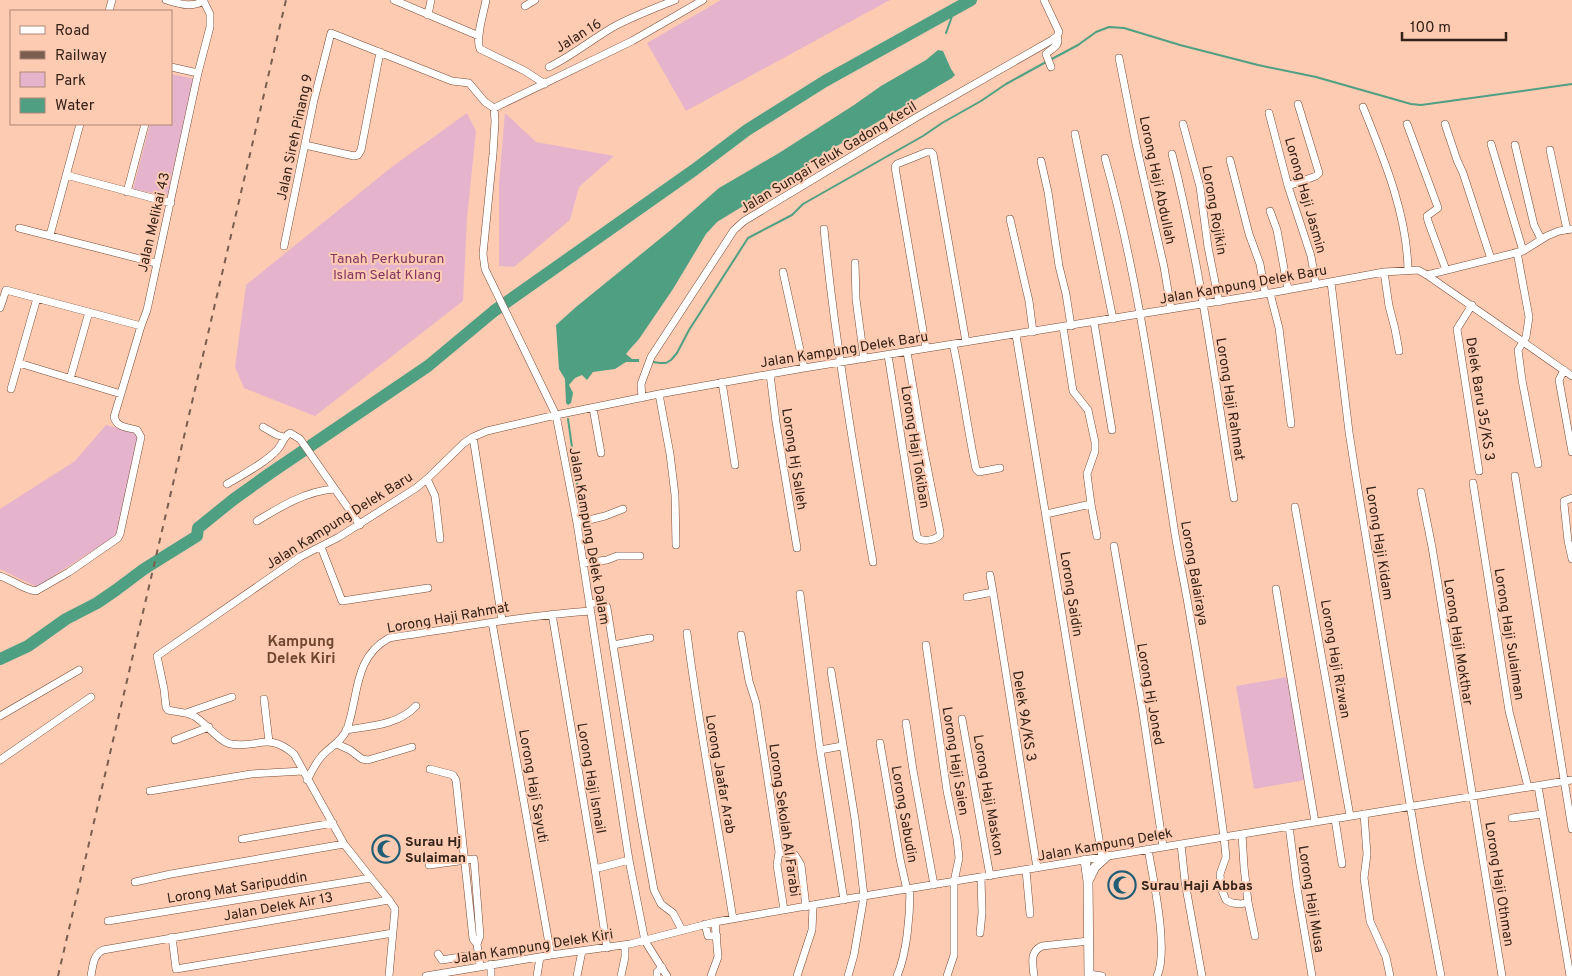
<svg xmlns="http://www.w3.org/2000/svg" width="1572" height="976" font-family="Overpass,sans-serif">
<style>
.green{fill:#e5b4cc}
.water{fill:#4fa083}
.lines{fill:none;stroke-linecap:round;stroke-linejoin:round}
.stream{stroke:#4fa083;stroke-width:2}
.river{stroke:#4fa083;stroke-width:12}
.minor-casing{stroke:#764c36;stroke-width:8}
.tertiary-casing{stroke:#764c36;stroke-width:10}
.minor{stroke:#fff;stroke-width:7}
.tertiary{stroke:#fff;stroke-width:9}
.rail{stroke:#7b5e4f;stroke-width:2;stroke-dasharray:6 6;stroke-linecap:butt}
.labels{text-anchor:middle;stroke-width:4;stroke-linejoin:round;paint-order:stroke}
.street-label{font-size:14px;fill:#342218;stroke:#fdcbb2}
.park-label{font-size:14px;fill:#853563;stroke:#fdcbb2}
.poi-label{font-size:14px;font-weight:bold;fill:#342218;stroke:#fdcbb2;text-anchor:start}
.neighbourhood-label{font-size:15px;font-weight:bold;fill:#704631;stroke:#fdcbb2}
</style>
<rect width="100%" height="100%" fill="#fdcbb2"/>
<!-- green -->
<path class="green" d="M721 0H890L686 111 647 43Z
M171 74 194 79 167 196 133 189 150 124H171Z
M467 113 476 131 467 218 463 301 315 416 244 388 235 367 246 285 393 166Z
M505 113 536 142 614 156 579 187 570 220 514 267 499 266V183Z
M106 425 136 433 138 440 116 535 37 587 0 569V509L75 461Z
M1287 677 1305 780 1254 789 1236 686Z"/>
<!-- water -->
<path class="water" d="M938 50 943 51 951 69 955 75 952 78 825 153 792 176 717 222 706 234 673 289 639 339 630 349 626 354 632 359H639V362H626L615 369 593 372 587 380 582 375 575 378 569 385 573 393 571 403 568 405 566 403 565 379 559 369 556 325 576 307 672 229 719 188 779 153 854 105 881 86 926 60Z"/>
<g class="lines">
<!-- stream -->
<path class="stream" d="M946 33 955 8
M1050 60 1078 45 1096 32 1109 27 1124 28 1180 45 1258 65 1316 77 1411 104 1421 105 1572 84
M653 362 660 363H666L671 360 677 353 689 330 748 238 792 215 803 204 923 136 942 123 981 101 1006 84 1046 62
M568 419 582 518"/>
<!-- river -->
<path class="river" d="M0 659 28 646 66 619 97 603 116 590 144 569 197 536 198 528 234 499 269 474 428 366 494 311 694 170 747 130 825 81 971 0"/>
<!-- minor casing -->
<g class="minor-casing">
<path id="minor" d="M166 0C180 4 191 8 204 1
M394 0 479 36
M486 0C484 12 475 38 480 49L525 71 545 84
M525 6 535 0
M109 11 112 0
M428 15 431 0
M1119 58 1136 144 1164 267 1171 309
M171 67 198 73
M549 67C572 56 592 39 615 26 634 16 655 8 675 0
M1051 67 1046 54C1052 48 1061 46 1057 36
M1363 107C1384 159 1407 214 1408 270
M494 108 495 121 493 154 483 254 485 269 556 415 577 523 629 860 645 941 667 976
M494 108 632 41 703 0
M1269 113 1288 186 1311 256 1316 285
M1183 124 1200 187 1208 247 1219 302
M1407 124 1437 205 1438 208 1427 216 1428 221 1446 270
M1445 124 1457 160 1463 173 1491 259
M1075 134 1113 319
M1491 144 1523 251
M305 145 354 156 358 155 361 150 380 52
M1515 145 1534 225 1541 239
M1550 150 1567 230
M1172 154C1201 267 1215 383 1234 498
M1105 158C1138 276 1154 399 1173 521 1177 550 1184 580 1189 610 1202 685 1214 761 1224 837L1226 857 1220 874 1221 888 1226 900 1232 903 1241 904 1248 902 1244 867 1242 834
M1230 160 1249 234 1260 264 1265 294
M1041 161 1048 192 1059 266 1066 294 1071 326
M66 175 171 203
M1288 186 1316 176 1319 173 1298 104
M127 192 145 124
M1270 211 1277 230 1288 290
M1010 219 1029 301 1033 332
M19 228 156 263
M824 229C835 341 854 452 873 562
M50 235 80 124
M284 246 314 100 331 33 452 81 469 83 485 102 494 108
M1517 252 1529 317 1526 337 1518 350 1522 380 1538 464
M855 263 856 299 864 359
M783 272 804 368
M1384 272 1389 306 1395 329 1399 351
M1427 275 1523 251 1547 236 1559 231 1572 229
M1331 282 1349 432 1356 477 1420 865 1441 976
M1270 293 1279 328 1291 424
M1472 305 1457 329 1479 471
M0 308 6 290 141 326
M1094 322 1112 430
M1063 327 1073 391 1088 410 1095 442V451L1087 474 1091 504 1097 536
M1016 335 1102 857
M953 344C962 385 967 427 976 469L979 472 1000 468
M926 348 895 167 897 164 927 152H931L933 154 966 342
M888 355 917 537C922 543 935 540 940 535V532L924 451 907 352
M19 363 121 394
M1564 370 1559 380 1572 452
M770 374 776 422 797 548
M70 379 89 312
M722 382 735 465
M11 389 37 298
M659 394 670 454 675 495 676 545
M642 398 641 384 651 357 734 230 744 221 917 117 1052 40 1057 36 1059 32 1044 0
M593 408 601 453
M263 427 277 435 284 437
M473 437 502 620
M1515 476 1572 829
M427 479 435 496 440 539
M1473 483 1509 711 1528 787
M227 484C242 475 267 462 278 449 283 443 283 437 290 433L300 439 360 525
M1421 492 1432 547 1502 976
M1572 498 1564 501V504L1568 541 1572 559
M1295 507 1350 816
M1046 514 1091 504
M257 521C280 507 306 491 334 489
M577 523 605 516 623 509
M1114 546 1142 707 1163 846
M321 547 342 601 428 588
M583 563 607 560 617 556H640
M990 575 993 592
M0 576C13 580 22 589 36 591L69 572 118 538 120 534 141 437 137 430C127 427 117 428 114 417L141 326 147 310 198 73 210 27V14L203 0
M1276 589 1315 822
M800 594 820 750 844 900
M967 597 993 592 1037 868
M589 604C597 603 605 600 607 608L641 818 654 890 661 904 673 913 682 930
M552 614 595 869 607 948
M492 622 551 955
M687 633C699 729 718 823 733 919
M741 635 749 681 756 703 779 852 777 865 784 910
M613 645 650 638
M926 645 947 791 957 839 959 858 954 882V955L947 976
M831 671 855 819 864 896 854 955 848 976
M264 699 269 742
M186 713 232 697
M0 716 79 670
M962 719 990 876
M906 723 913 770 934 885
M346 730C371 726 398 725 416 706
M175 740 209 727
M880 743 900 859 907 890
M337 744 350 750 362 759 368 760 412 747
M820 750 842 746
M0 760 91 697
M430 769 453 775 456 780 473 939 477 944 480 966
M307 780C311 773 315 764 321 757 329 747 342 742 347 729 359 696 353 658 389 638 456 628 523 616 590 611
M1538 786 1570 976
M150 791 251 774 303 771
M1364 814 1367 854 1364 878 1370 921 1386 957 1390 976
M1512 818 1542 814
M1335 819 1342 864
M1289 826 1297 888 1312 976
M242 839 333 823
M1181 844 1185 882 1202 976
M1148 849C1153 878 1169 951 1157 976
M779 852 795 855 801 865 806 907
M429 865 474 859 480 936 477 944
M595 869 629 860
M1026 870 1030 914
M135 882 171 874 344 844
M1248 902 1255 936
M108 921 371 878
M705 924 708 936H717
M980 933 982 913 981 878
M172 937 176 969 393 933
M438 954 442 960 466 956H478
M491 964V976
M1089 974 1102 976
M91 976C93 965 93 955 103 950L389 900
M389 976 395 909 389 900 371 878 344 844 294 754C267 731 258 749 231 744 219 742 206 723 194 716 186 712 176 712 168 710L166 707 164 689 157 656 300 557 339 537 416 488 427 479 464 443 473 437 487 431 556 415 659 394 804 368 1270 293 1384 272 1418 270 1427 275 1572 376
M426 976 551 955 630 944 715 922 864 896 1572 780
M537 976 540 957
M577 976 582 951
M621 976 625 957V945
M657 976V972L662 967
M711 976 718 957 715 922
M797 976 812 930 813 906
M897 976C907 953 910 915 910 889
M1034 976C1033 964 1029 952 1042 946L1089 941"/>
</g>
<!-- tertiary casing -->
<g class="tertiary-casing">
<path id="tertiary" d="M1085 860 1088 881 1089 976
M1088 881 1095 867 1107 856"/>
</g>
<!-- minor -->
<use href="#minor" class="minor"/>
<!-- tertiary -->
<use href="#tertiary" class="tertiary"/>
<!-- rail -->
<path class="rail" d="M58 976 286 0"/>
</g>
<!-- icons -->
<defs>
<g id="mosque-ring" transform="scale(1.4375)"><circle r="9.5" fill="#fdcbb2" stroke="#215d75" stroke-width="1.5"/><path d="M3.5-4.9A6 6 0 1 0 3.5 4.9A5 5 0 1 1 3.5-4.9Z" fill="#215d75"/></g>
</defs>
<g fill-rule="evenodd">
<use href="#mosque-ring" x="386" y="849"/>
<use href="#mosque-ring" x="1122" y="885"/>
</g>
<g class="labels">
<!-- street labels -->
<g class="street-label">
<text transform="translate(578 35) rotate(-32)" y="5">Jalan 16</text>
<text transform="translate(294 137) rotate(-78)" y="5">Jalan Sireh Pinang 9</text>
<text transform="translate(828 157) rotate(-31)" y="5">Jalan Sungai Teluk Gadong Kecil</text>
<text transform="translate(1158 180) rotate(78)" y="5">Lorong Haji Abdullah</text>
<text transform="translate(1306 195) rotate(74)" y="5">Lorong Haji Jasmin</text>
<text transform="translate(1215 210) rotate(80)" y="5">Lorong Rojikin</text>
<text transform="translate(153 222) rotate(-77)" y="5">Jalan Melikai 43</text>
<text transform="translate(1243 284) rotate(-10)" y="5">Jalan Kampung Delek Baru</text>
<text transform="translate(844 349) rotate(-9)" y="5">Jalan Kampung Delek Baru</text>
<text transform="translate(1231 399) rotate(81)" y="5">Lorong Haji Rahmat</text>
<text transform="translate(1481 399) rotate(81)" y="5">Delek Baru 35/KS 3</text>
<text transform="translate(916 447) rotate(81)" y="5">Lorong Haji Tokiban</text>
<text transform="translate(795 459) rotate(81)" y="5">Lorong Hj Salleh</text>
<text transform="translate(339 520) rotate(-32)" y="5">Jalan Kampung Delek Baru</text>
<text transform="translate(590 536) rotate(80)" y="5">Jalan Kampung Delek Dalam</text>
<text transform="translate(1380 543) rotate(81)" y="5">Lorong Haji Kidam</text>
<text transform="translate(1195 573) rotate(80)" y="5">Lorong Balairaya</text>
<text transform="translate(1072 594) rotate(81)" y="5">Lorong Saidin</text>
<text transform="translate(448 617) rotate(-10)" y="5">Lorong Haji Rahmat</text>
<text transform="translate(1510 634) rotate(81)" y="5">Lorong Haji Sulaiman</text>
<text transform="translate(1459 642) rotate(81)" y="5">Lorong Haji Mokthar</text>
<text transform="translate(1336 659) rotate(80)" y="5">Lorong Haji Rizwan</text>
<text transform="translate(1151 694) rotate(80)" y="5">Lorong Hj Joned</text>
<text transform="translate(1025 716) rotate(81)" y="5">Delek 9A/KS 3</text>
<text transform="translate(956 761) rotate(81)" y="5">Lorong Haji Saien</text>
<text transform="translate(721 774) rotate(80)" y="5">Lorong Jaafar Arab</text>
<text transform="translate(592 778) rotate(80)" y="5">Lorong Haji Ismail</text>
<text transform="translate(534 786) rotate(80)" y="5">Lorong Haji Sayuti</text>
<text transform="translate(989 795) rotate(80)" y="5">Lorong Haji Maskon</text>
<text transform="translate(905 814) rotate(80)" y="5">Lorong Sabudin</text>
<text transform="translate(785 820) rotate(82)" y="5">Lorong Sekolah Al Farabi</text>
<text transform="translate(1105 844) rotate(-10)" y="5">Jalan Kampung Delek</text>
<text transform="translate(1500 884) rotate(81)" y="5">Lorong Haji Othman</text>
<text transform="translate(237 887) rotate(-9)" y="5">Lorong Mat Saripuddin</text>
<text transform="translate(1312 899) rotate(81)" y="5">Lorong Haji Musa</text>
<text transform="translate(278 906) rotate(-10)" y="5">Jalan Delek Air 13</text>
<text transform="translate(533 946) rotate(-9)" y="5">Jalan Kampung Delek Kiri</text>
</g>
<!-- park labels -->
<g class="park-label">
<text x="387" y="263">Tanah Perkuburan<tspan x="387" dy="16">Islam Selat Klang</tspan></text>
</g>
<!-- poi labels -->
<g class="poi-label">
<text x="405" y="846">Surau Hj<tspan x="405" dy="16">Sulaiman</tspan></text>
<text x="1141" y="890">Surau Haji Abbas</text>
</g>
<!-- neighbourhood labels -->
<g class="neighbourhood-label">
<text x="301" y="646">Kampung<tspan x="301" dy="17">Delek Kiri</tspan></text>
</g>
</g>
<!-- legend -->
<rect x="10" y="10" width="162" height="115" fill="#fdcbb2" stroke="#ad8774"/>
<rect x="20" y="26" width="25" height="8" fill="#ffffff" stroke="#ad8774"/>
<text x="55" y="35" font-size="15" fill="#342218">Road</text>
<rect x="20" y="51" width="25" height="8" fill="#7b5e4f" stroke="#ad8774"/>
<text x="55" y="60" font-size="15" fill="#342218">Railway</text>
<rect x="20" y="72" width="25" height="15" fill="#e5b4cc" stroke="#ad8774"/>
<text x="55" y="85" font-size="15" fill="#342218">Park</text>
<rect x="20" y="98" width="25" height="15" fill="#4fa083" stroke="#ad8774"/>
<text x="55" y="110" font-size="15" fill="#342218">Water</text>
<!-- scale -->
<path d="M1402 32v8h104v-8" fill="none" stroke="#342218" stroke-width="2.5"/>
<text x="1410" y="32" font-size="15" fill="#342218" stroke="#fdcbb2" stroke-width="4" paint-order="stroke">100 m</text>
</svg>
